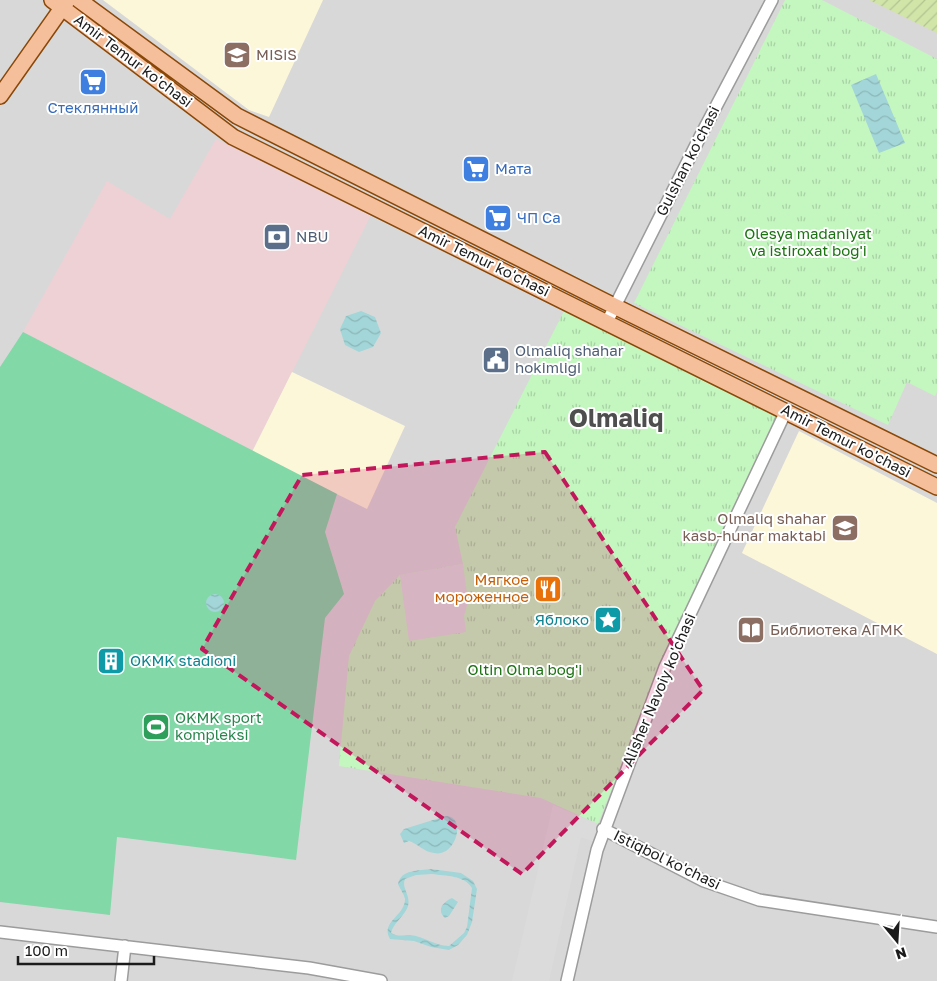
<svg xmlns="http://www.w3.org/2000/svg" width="937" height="981" font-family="'Golos Text',sans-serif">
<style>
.residential{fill:#d9d8d8}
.commercial{fill:#edd1d5}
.education{fill:#fdf7da}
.park{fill:url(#park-tufts)}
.garden{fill:url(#garden-furrows)}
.pitch{fill:#83d8a8}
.parking{fill:#dbdbdb}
.water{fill:url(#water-waves);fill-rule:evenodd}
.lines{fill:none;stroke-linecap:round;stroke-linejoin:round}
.minor-casing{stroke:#9c9c9c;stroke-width:14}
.major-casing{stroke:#8a4808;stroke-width:18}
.minor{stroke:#fff;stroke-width:11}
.major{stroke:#f6bf9c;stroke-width:15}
.marked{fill:#c2185b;fill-opacity:0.2;stroke:#c2185b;stroke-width:4;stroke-dasharray:10 6;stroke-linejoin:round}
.labels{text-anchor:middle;stroke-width:4;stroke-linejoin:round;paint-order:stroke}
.education-label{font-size:15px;fill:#785e54;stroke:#fff;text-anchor:start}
.street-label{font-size:15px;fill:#1b1b1b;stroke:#fff}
.shop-label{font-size:15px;fill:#366cbe;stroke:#fff;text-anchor:start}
.park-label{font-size:15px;fill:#1a7211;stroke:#fff}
.service-label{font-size:15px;fill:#4e5e75;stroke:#fff;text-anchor:start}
.food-label{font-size:15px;fill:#c56008;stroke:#fff;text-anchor:end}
.culture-label{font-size:15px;fill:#0d838f;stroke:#fff;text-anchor:end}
.leisure-label{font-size:15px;fill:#27864d;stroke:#fff;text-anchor:start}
.town-label{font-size:25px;font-weight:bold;fill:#4e4e4e;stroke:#fff}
</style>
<defs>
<pattern id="park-tufts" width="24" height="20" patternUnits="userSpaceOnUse" patternTransform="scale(1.25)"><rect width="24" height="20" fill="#c4f6bf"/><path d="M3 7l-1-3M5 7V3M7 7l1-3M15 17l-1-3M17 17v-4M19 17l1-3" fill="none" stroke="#a8d2a4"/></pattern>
<pattern id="garden-furrows" width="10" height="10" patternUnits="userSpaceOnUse" patternTransform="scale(1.25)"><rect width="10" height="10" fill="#d1e5a9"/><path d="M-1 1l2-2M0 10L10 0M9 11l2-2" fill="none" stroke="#b3c491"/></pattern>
<pattern id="water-waves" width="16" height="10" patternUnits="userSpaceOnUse" patternTransform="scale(1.25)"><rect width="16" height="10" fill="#a3d6d8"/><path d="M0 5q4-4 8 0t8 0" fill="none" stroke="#8cb7b9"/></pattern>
</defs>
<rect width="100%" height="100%" fill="#ece7e1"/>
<!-- residential -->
<path class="residential" d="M0 0H937V981H0Z"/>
<!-- commercial -->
<path class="commercial" d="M216 139 372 213 252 452 23 332 107 181 170 219Z"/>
<!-- education -->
<path class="education" d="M103 0H323L269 117 249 110Z
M292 372 405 426 367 509 252 452Z
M799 431 937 503V654L742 553Z"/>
<!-- park -->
<path class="park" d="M785 0H822L937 59V392L935 396 907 382 888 425 634 303Z
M566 307 779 412 667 648 598 824 541 798 339 766 349 656 375 601 400 575 463 564 455 527Z"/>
<!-- garden -->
<path class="garden" d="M869 0H937V33Z"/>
<!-- pitch -->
<path class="pitch" d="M23 332 337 494 325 532 344 594 325 618 296 860 117 837 110 915 0 902V367Z"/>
<!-- parking -->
<path class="parking" d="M463 564 468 602 464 616 466 632 409 641 400 575Z
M553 805 598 824 593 841 581 837 549 981H512Z"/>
<!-- water -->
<path class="water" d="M876 74 905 143 879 153 851 85Z
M361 311 375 317 381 333 373 347 359 352 345 345 340 329 346 316Z
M206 603a9 9 0 1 1 18 0a9 9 0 1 1-18 0Z
M446 816C467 816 456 858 434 853 424 852 418 844 409 841L404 843 400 834 404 829Z
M431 869 461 873 473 881 477 889 472 922 467 935 458 945 449 950 431 947 414 941 390 939C380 922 405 916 405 899 404 894 400 889 398 884 401 869 419 871 431 869ZM432 874C446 876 464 875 472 888L467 927 464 933 449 946C435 946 424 936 410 935 403 935 398 937 391 933 393 923 405 916 408 906 411 895 401 888 405 879L416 875Z
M452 898 458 902 449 916 445 918C436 910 443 902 452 898Z"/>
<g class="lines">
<!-- minor casing -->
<g class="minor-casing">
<path id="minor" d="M607 322 701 135 772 0
M603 829 704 881 759 900 937 927
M0 932 309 968 381 981
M121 981 125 946
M567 981 597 850 665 667 786 411"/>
</g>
<!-- major casing -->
<g class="major-casing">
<path id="major" d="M52 0 233 137 937 487
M79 0 237 116 604 301 937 465
M0 96 67 1"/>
</g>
<!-- minor -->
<use href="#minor" class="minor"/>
<!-- major -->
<use href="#major" class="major"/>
</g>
<!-- marked area -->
<path class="marked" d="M545 452 703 690 522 874 202 649 302 475Z"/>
<!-- icons -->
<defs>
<g id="university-square" transform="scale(1.4375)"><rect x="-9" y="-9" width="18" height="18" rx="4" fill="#8d6e63" stroke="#fff"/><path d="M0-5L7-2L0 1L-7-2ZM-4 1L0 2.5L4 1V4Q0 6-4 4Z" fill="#fff"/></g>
<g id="supermarket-square" transform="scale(1.4375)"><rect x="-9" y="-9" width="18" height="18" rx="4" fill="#3f7fe0" stroke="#fff"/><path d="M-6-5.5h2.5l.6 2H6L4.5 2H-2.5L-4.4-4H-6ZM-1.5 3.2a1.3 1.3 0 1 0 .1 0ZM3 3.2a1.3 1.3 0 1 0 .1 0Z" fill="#fff"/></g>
<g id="bank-square" transform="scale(1.4375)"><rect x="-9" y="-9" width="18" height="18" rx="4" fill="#5c6f8a" stroke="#fff"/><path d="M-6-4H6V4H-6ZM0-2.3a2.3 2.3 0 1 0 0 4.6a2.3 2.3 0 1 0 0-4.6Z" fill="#fff"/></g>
<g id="civic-square" transform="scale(1.4375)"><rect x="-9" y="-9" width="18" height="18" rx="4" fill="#5c6f8a" stroke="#fff"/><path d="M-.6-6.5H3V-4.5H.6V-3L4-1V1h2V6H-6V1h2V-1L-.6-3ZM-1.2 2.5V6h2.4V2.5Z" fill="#fff"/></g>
<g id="school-square" transform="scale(1.4375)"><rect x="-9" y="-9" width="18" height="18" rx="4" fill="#8d6e63" stroke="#fff"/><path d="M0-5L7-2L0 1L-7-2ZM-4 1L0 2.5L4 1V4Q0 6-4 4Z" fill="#fff"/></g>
<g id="restaurant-square" transform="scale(1.4375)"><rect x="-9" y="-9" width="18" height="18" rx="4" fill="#e8710a" stroke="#fff"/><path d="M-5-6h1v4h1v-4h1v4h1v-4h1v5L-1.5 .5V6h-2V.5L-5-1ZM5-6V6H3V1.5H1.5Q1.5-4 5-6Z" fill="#fff"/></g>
<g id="sight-square" transform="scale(1.4375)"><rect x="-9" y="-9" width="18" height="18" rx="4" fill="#0f9aa8" stroke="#fff"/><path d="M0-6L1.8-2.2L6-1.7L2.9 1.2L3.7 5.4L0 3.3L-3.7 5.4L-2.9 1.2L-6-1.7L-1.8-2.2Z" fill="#fff"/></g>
<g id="library-square" transform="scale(1.4375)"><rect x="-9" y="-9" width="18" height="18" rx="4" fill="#8d6e63" stroke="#fff"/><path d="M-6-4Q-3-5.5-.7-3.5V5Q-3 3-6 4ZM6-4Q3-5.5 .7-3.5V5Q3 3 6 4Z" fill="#fff"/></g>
<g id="building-square" transform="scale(1.4375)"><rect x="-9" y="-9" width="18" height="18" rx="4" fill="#0f9aa8" stroke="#fff"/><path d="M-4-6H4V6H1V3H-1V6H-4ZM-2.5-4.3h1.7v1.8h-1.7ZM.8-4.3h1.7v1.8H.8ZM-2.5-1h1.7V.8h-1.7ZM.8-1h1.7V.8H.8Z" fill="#fff"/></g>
<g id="stadium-square" transform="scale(1.4375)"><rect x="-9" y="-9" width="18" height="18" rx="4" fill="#2e9e5b" stroke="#fff"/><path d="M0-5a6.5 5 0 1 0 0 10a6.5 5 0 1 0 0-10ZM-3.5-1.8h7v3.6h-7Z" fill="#fff"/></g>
</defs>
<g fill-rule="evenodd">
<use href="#university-square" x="237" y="55"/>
<use href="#supermarket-square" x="93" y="82"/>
<use href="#supermarket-square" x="476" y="169"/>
<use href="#supermarket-square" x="498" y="218"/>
<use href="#bank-square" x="277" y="237"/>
<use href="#civic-square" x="496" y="360"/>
<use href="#school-square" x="845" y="528"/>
<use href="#restaurant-square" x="548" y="589"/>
<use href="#sight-square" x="608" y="620"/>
<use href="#library-square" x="751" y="630"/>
<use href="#building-square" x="111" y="661"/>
<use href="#stadium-square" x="156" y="727"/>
</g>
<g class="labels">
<!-- education labels -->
<g class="education-label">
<text x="256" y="60">MISiS</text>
<text x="826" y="524" text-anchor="end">Olmaliq shahar<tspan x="826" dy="17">kasb-hunar maktabi</tspan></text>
<text x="770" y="635">Библиотека АГМК</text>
</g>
<!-- street labels -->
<g class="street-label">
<text transform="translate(133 61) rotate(37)" y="5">Amir Temur ko'chasi</text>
<text transform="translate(688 161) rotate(-63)" y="5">Gulshan ko'chasi</text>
<text transform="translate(484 261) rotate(26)" y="5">Amir Temur ko'chasi</text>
<text transform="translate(846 441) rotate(27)" y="5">Amir Temur ko'chasi</text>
<text transform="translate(659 690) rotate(-67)" y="5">Alisher Navoiy ko'chasi</text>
<text transform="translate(667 860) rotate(26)" y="5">Istiqbol ko'chasi</text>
</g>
<!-- shop labels -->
<g class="shop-label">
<text x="93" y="113" text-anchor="middle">Стеклянный</text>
<text x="495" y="174">Мата</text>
<text x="517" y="223">ЧП Са</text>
</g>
<!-- park labels -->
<g class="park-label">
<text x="808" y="239">Olesya madaniyat<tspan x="808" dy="17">va istiroxat bog'i</tspan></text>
<text x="525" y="675">Oltin Olma bog'i</text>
</g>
<!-- service labels -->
<g class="service-label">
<text x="296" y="242">NBU</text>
<text x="515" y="356">Olmaliq shahar<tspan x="515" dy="17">hokimligi</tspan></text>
</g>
<!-- food labels -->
<g class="food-label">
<text x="529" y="585">Мягкое<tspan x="529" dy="17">мороженное</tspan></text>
</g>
<!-- culture labels -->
<g class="culture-label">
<text x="589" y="625">Яблоко</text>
<text x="130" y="666" text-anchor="start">OKMK stadioni</text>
</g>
<!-- leisure labels -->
<g class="leisure-label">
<text x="175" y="723">OKMK sport<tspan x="175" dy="17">kompleksi</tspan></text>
</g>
<!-- town labels -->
<g class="town-label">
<text x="616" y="427">Olmaliq</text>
</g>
</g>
<!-- north arrow -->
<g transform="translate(897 941) rotate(162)" stroke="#ffffff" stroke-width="4" paint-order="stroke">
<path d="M0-4L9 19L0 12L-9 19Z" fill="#1b1b1b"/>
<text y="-8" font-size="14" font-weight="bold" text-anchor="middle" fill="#1b1b1b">N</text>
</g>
<!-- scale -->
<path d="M18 956v8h136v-8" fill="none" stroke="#1b1b1b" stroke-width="2.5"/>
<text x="25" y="956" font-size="15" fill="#1b1b1b" stroke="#ffffff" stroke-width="4" paint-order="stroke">100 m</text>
</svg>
